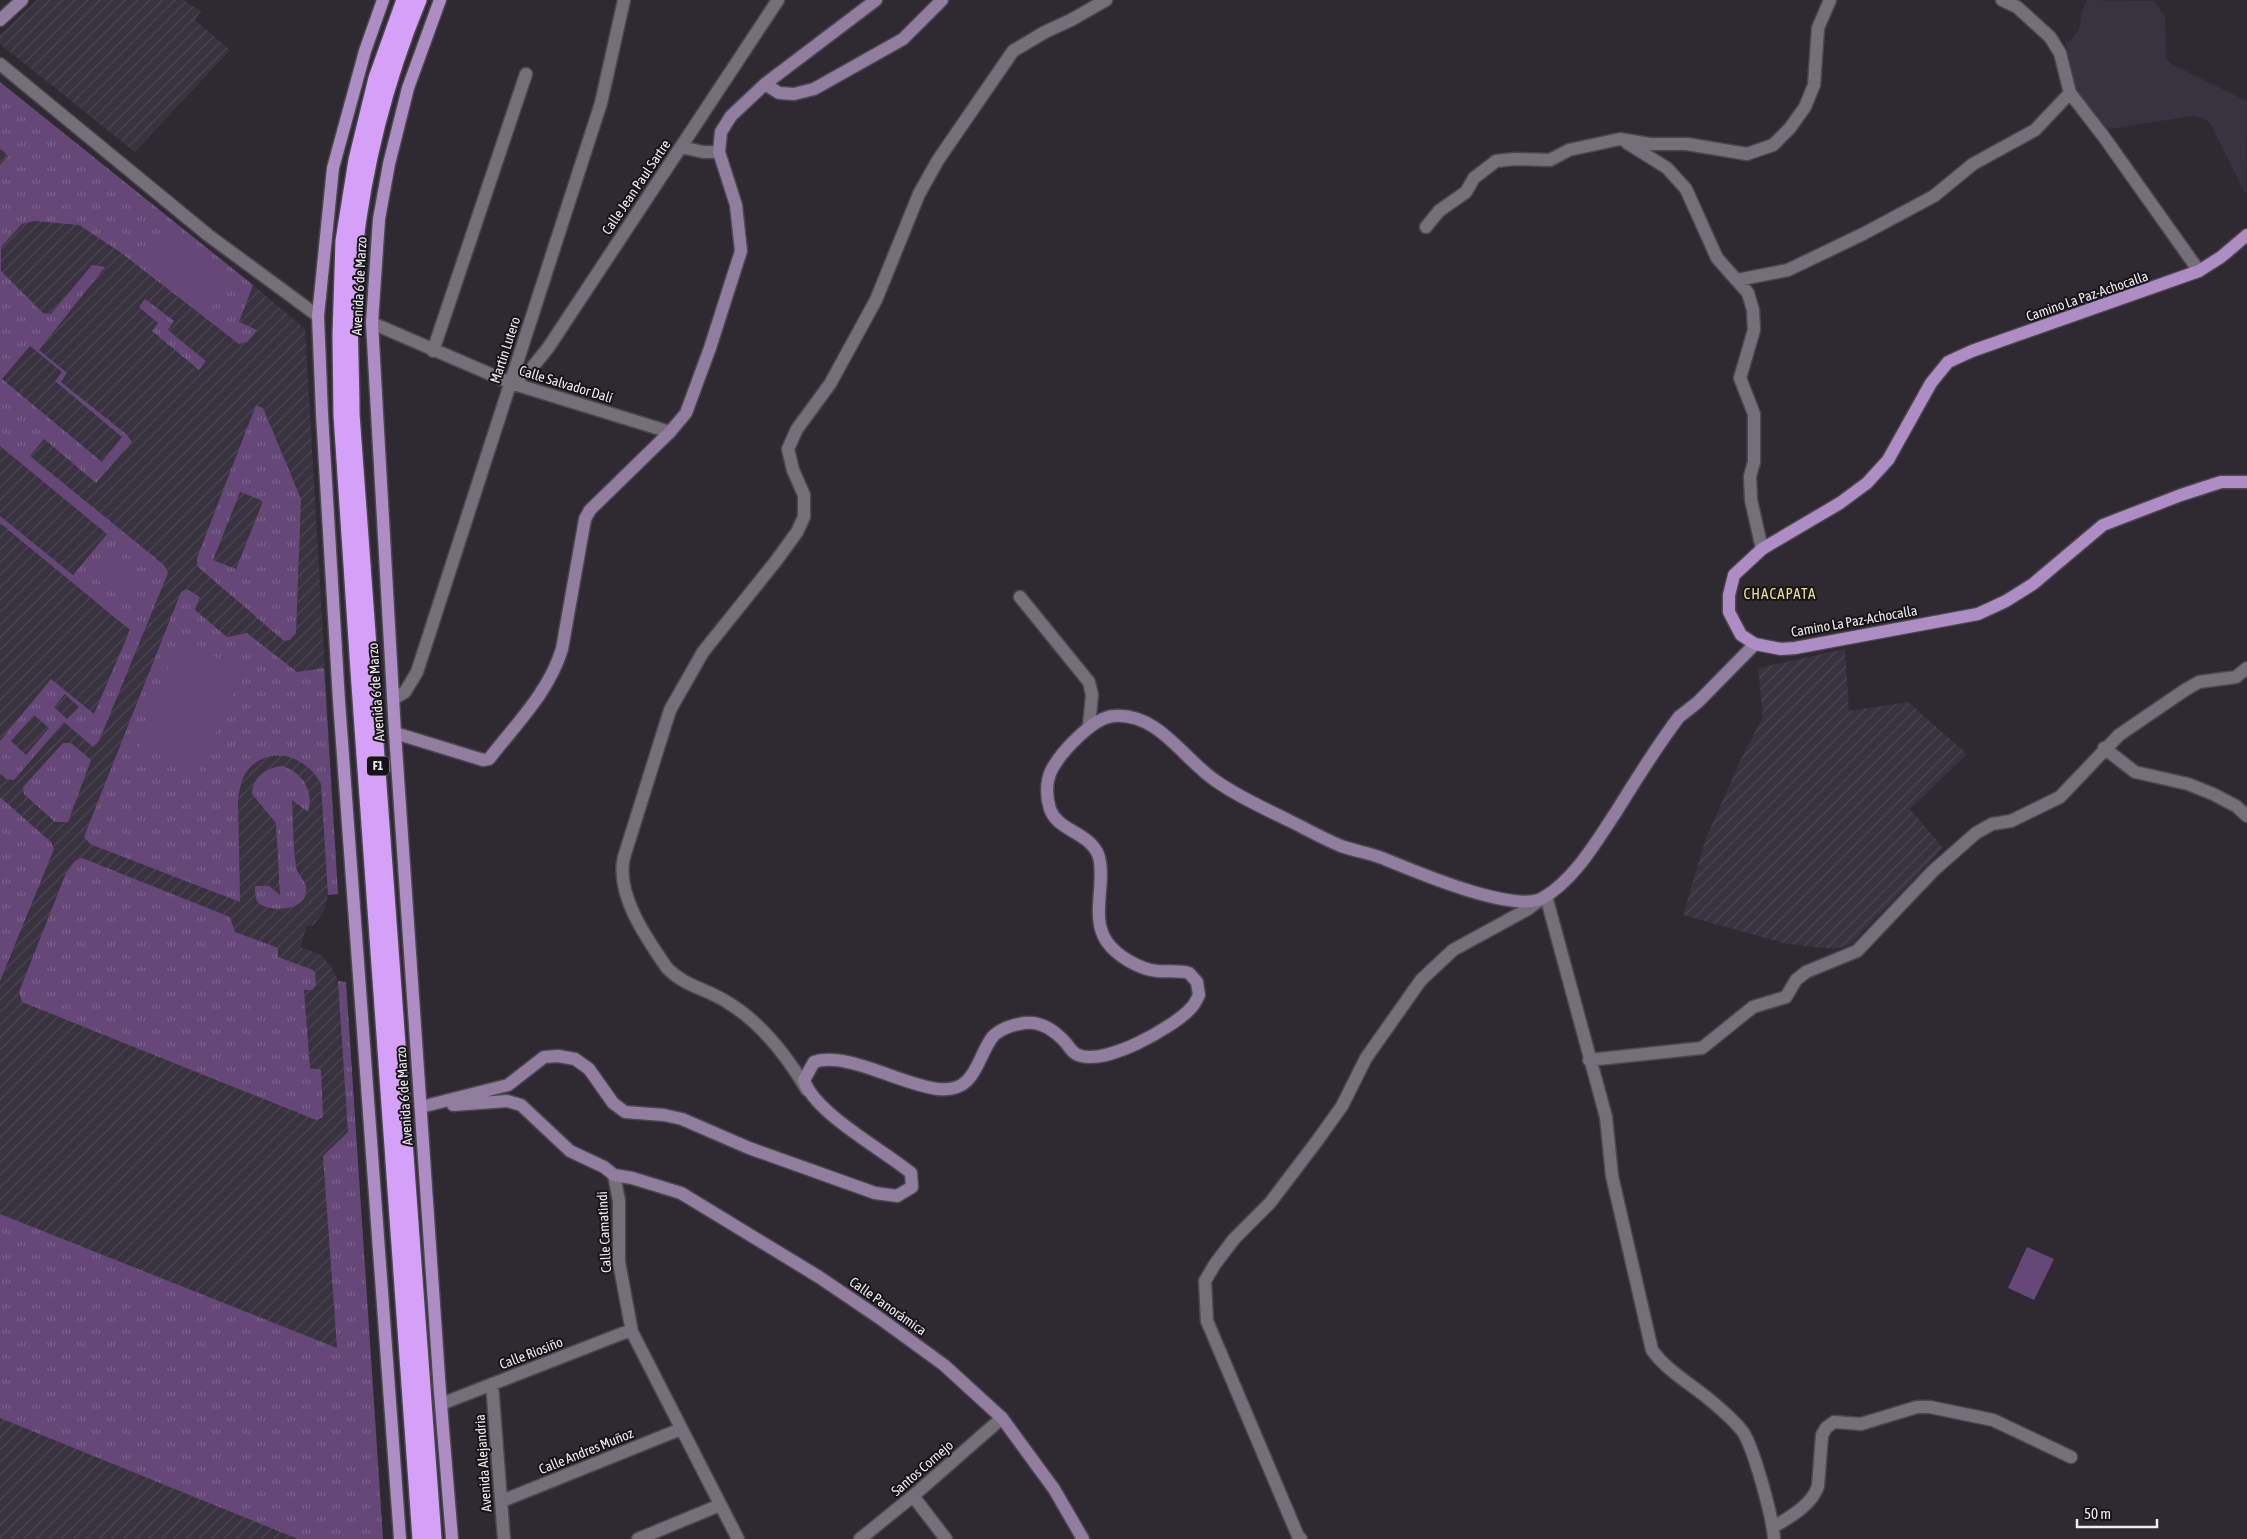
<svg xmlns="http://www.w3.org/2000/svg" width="2247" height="1539" font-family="'Asap Condensed',sans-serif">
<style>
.built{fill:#39323f}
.industrial{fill:url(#industrial-furrows)}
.grass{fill:url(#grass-tufts);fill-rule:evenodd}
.garden{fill:#654878}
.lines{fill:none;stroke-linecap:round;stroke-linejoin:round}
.street-casing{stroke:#4b474e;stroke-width:15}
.secondary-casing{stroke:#4b474e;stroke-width:15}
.primary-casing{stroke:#4b474e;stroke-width:15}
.highway-casing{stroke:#4b474e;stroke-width:18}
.street{stroke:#746f78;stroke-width:12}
.secondary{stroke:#917e9e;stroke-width:12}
.primary{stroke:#ae8dc5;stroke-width:12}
.highway{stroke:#d5a1f8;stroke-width:15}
.labels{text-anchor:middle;stroke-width:4;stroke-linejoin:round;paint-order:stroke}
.shield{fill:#161417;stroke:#aeabb0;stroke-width:1}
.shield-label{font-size:12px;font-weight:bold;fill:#efecf1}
.street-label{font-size:14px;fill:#efecf1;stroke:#161417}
.neighbourhood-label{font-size:15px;letter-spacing:1px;fill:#ece091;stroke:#161417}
</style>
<defs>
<pattern id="industrial-furrows" width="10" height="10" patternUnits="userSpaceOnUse" patternTransform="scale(1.25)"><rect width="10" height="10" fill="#39323f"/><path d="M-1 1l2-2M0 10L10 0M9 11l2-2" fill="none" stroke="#4c4652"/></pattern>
<pattern id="grass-tufts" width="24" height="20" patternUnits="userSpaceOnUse" patternTransform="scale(1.25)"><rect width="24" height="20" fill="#654878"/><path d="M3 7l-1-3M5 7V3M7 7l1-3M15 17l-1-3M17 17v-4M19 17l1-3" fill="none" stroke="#7b638c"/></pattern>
</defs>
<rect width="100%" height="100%" fill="#2f2a32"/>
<!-- built -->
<path class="built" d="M2087 0 2154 1 2165 17 2166 58 2170 63 2247 101 2246 195 2210 123 2203 118 2192 116 2103 130 2074 92 2064 54 2068 49 2065 43 2071 40 2079 30 2082 11Z"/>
<!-- industrial -->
<path class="industrial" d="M37 0H183L201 11 195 20 230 50 135 152 0 44V35Z
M0 82 253 285 305 329 338 894 328 895 324 911 314 925 307 926 300 947 321 955 331 966 338 981 346 982 383 1539H0Z
M1845 649 1849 711 1908 702 1967 754 1910 809 1943 848 1851 944 1835 949 1787 944 1683 915 1706 838 1741 759 1763 717 1758 668Z"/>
<!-- grass -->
<path class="grass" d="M0 82 253 285 239 322 257 330 247 342 239 344 120 252 79 225 34 221 22 224 1 247V271L43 313 51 314 92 265 105 267 39 350 67 373 61 382 126 434 132 442 96 483 44 439 30 456 164 565 168 573 99 741 93 747 64 722 14 780 6 779 0 773V741L51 679 94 714 130 630 0 523V516L73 575 107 534 0 446V165L8 156 0 148ZM30 346 62 372 55 381 122 437 102 462 2 379ZM65 694 79 707 67 719 54 707ZM34 715 49 728 26 755 11 741Z
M145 299 174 321 168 330 206 361 199 370 152 331 158 323 139 307Z
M256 405 263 408 301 499 296 633 290 640 284 641 197 566V558ZM240 492 263 501 236 569 213 560Z
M187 589 200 597 195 610 227 637 247 633 297 672 324 668 338 894 328 895 321 784C307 756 270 744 248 770 241 778 240 789 238 799L240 902 90 844 84 837 181 592Z
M63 743H71L91 760 68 822H55L24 794 23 787Z
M283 766C303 774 314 790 308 812L292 800C293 822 293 845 296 866 297 876 309 882 306 894 301 914 262 911 257 901 255 897 255 891 255 886H269L280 895 276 823 252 794C252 777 267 767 283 766Z
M0 797 51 842 54 849 0 981Z
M82 858 230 917 235 932 278 948V957L313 970 315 973 316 985 312 990H304L310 1068 321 1070 323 1117 316 1120 22 1002 19 992 66 873 75 861Z
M338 981 346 982 383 1539H298L0 1418V1214L337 1348 323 1156 348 1132Z"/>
<!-- garden -->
<path class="garden" d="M172 227 233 274 208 306 147 259Z
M109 558 140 583 126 601 94 577Z
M180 642 244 670 199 771 136 743Z
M2027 1247 2054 1259 2034 1300 2008 1288Z"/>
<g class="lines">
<!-- street casing -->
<g class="street-casing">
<path id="street" d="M2002 0 2017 7 2050 37 2060 53 2070 93 2104 137 2199 271
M0 64 208 235 318 316
M1627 143 1667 168 1686 189 1717 258 1748 293 1753 310 1754 330 1740 378 1754 414V462L1750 476 1751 500 1762 549
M681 147 703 152H719
M1426 227 1439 211 1466 192 1474 178 1496 161 1515 159 1550 160 1569 150 1620 139 1649 144H1687L1747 154 1773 145 1790 128 1805 107 1814 85 1818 28 1830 0
M1737 280 1788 270 1863 234 1934 196 1973 164 2035 130 2070 93
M372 323 511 383 670 432
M433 351 526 74
M511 383 531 369 548 348 778 0
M1020 597 1089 682 1092 695 1089 726
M393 699 405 692 417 672 601 103 624 0
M2104 748 2135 772 2188 784 2213 794 2236 806 2247 816
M1546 896 1606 1117 1612 1176 1652 1350C1667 1371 1691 1384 1710 1400 1722 1410 1734 1420 1743 1432 1754 1449 1773 1518 1774 1539
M1589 1060 1702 1048 1753 1007 1786 997 1796 980 1806 972 1857 951 1933 871 1976 833 1992 824 2011 821 2060 797 2119 735 2185 690 2199 682 2236 677 2247 668
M807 1090C787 1056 762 1023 727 1002 707 989 684 986 667 968 647 939 615 894 624 857L670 710 703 652 776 561 797 532 804 517V495L793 470 788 449 797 429 830 384 876 300 919 194 938 160 1013 51 1045 32 1071 20 1106 0
M614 1175 619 1201V1262L632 1332 738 1539
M492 1384 504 1539
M441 1404 631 1330
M913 1496 946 1539
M502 1501 681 1429
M1773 1527C1789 1518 1813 1504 1818 1486L1822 1435 1826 1428 1834 1422 1861 1424 1917 1407H1930L1993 1420 2071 1457
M638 1539 720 1505
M860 1539 913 1496 1002 1418
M1301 1539 1298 1536 1207 1321 1205 1281 1215 1264 1234 1239 1270 1203 1317 1141 1342 1106 1366 1058 1421 980 1453 950 1528 909 1544 897"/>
</g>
<!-- secondary casing -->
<g class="secondary-casing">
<path id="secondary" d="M0 20 22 0
M765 84 779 93 794 94 814 89 903 39 942 0
M395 733 483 760 489 759C516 724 549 692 562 649L585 519 590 510 670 432 686 413 710 348 741 251 736 205 719 152 721 132 731 116 765 84 876 0
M453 1105 507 1101 521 1105 570 1151 604 1167 614 1175 632 1178 681 1193 819 1277 878 1317 944 1365 1002 1418 1054 1489 1083 1539
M421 1107 508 1085 544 1057 558 1056 575 1059 589 1069 613 1103 625 1112 664 1115 682 1119 749 1148 875 1193 897 1196 912 1187 911 1173C885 1151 814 1113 804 1080L814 1062C846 1051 902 1085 938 1089 975 1093 976 1061 991 1039 998 1029 1012 1025 1024 1023 1042 1021 1055 1031 1066 1043 1069 1047 1072 1052 1076 1054 1102 1068 1173 1028 1191 1008 1195 1004 1197 999 1199 995L1197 982 1189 973C1178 970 1168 972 1157 971 1139 969 1117 956 1107 942 1090 918 1106 883 1099 857 1091 832 1058 832 1050 809 1046 797 1046 782 1051 771 1060 753 1093 717 1114 716 1159 713 1183 759 1216 781 1240 798 1266 809 1292 822 1308 830 1324 839 1341 846 1355 851 1369 853 1382 858 1414 871 1513 914 1543 898 1575 879 1596 842 1616 812 1636 780 1656 747 1679 717L1698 702 1755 644"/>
</g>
<!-- primary casing -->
<g class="primary-casing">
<path id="primary" d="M383 0 365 51 333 168 318 316 322 414 339 701 400 1539
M440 0 408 88 389 164 379 219 372 323 395 733 440 1392 452 1539
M2247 235 2221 257 2199 271 1972 351 1948 362 1931 383 1888 460 1867 483 1840 503 1762 549 1734 575 1729 595V612L1741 635 1755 644 1781 649 1795 648 1978 614 2006 601 2033 584 2103 525 2181 495 2221 482H2247"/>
</g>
<!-- highway casing -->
<g class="highway-casing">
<path id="highway" d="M404 0 376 78 356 160 343 241 340 336 341 415 359 685 420 1539
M419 0C381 92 358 192 351 292 349 332 352 373 352 414L434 1539"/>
</g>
<!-- street -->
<use href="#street" class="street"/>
<!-- secondary -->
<use href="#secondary" class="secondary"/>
<!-- primary -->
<use href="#primary" class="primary"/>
<!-- highway -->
<use href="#highway" class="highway"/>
</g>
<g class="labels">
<!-- shield labels -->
<rect class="shield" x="367" y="756.5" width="22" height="19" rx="4"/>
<g class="shield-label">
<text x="378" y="770">F1</text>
</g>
<!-- street labels -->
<g class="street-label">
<text transform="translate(636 187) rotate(-56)" y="5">Calle Jean Paul Sartre</text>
<text transform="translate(359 286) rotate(-87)" y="5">Avenida 6 de Marzo</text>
<text transform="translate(2087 296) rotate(-19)" y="5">Camino La Paz-Achocalla</text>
<text transform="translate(505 350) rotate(-72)" y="5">Martín Lutero</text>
<text transform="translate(566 384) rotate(17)" y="5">Calle Salvador Dalí</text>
<text transform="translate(1854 621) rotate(-10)" y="5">Camino La Paz-Achocalla</text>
<text transform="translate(376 692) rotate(-94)" y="5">Avenida 6 de Marzo</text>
<text transform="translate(404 1096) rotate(-94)" y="5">Avenida 6 de Marzo</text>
<text transform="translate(604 1232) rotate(-93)" y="5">Calle Camatindi</text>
<text transform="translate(888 1306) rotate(35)" y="5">Calle Panorámica</text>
<text transform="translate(531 1353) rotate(-21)" y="5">Calle Riosiño</text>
<text transform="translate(586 1451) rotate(-22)" y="5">Calle Andres Muñoz</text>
<text transform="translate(483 1463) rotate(-94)" y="5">Avenida Alejandria</text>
<text transform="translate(922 1468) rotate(-41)" y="5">Santos Cornejo</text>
</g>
<!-- neighbourhood labels -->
<g class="neighbourhood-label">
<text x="1780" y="599">CHACAPATA</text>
</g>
</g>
<!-- scale -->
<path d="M2077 1519v8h80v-8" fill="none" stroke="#efecf1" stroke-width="2.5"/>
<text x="2084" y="1519" font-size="15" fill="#efecf1" stroke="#161417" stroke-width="4" paint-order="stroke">50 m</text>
</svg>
